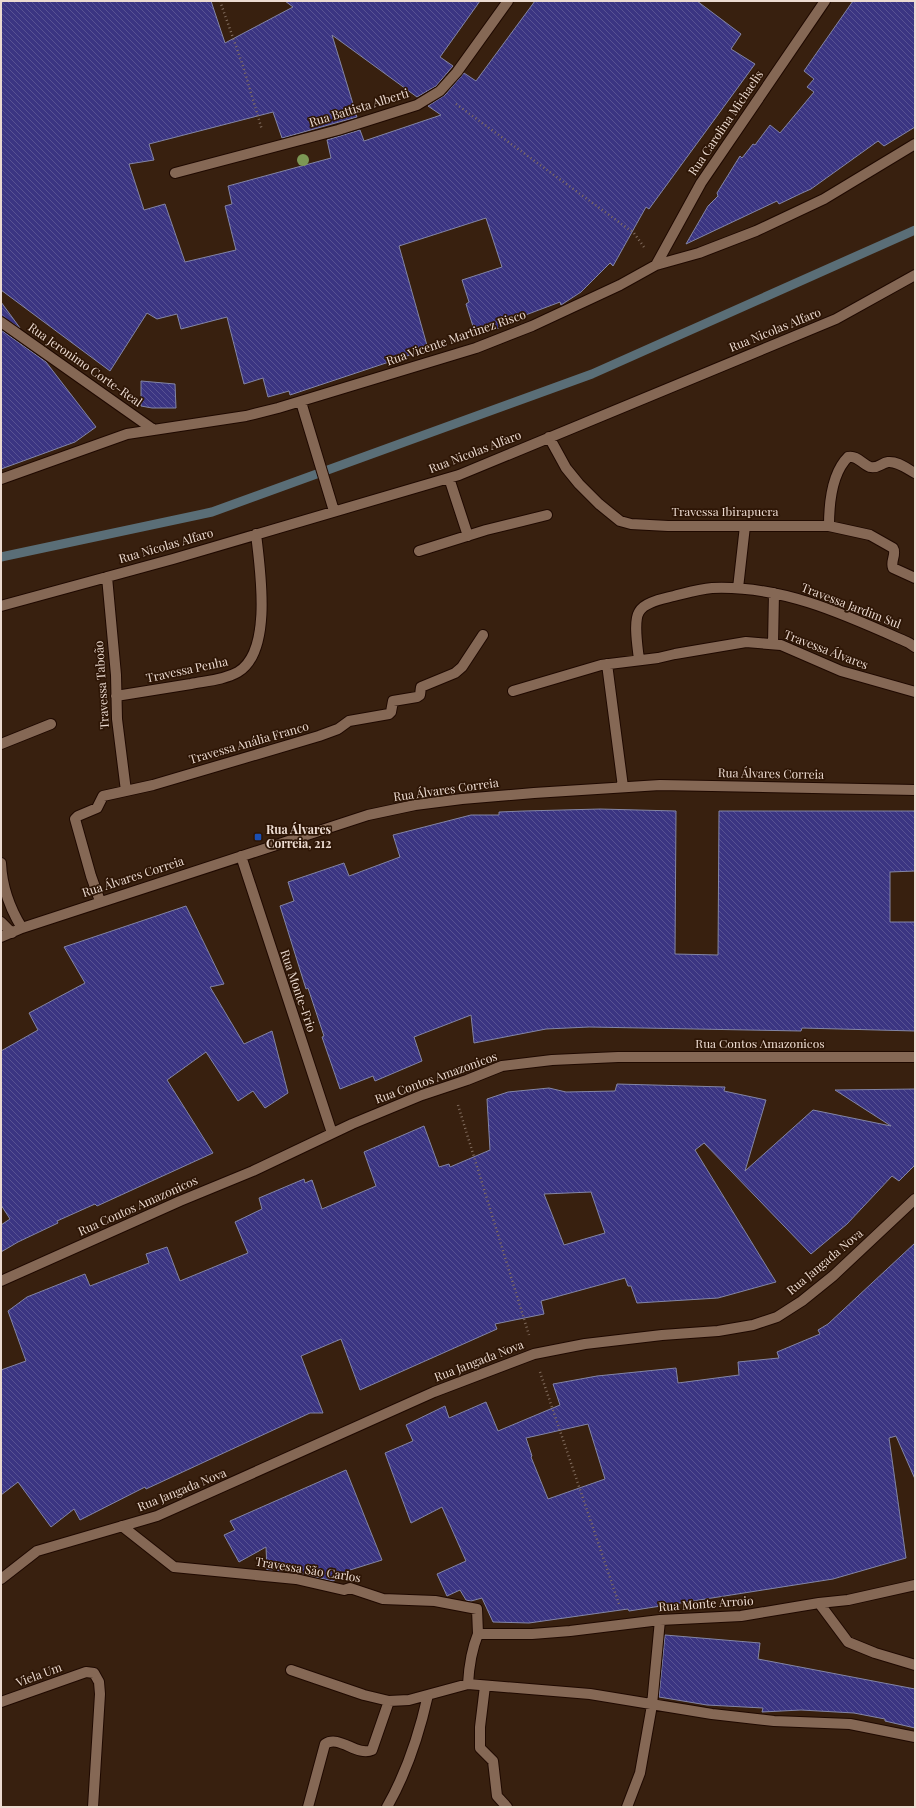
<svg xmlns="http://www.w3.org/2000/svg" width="916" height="1808" font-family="'Playfair Display',serif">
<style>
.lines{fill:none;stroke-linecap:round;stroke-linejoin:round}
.stream{stroke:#5a6e77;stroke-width:9}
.building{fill:url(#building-back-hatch);stroke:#8385a5;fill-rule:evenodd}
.minor-casing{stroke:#1f0900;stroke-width:12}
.path{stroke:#826d5f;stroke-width:2.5;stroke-dasharray:1 3;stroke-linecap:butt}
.minor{stroke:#856855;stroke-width:10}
.tree{fill:#7c9855}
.transit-dot{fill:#1a4fb4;stroke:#2e1606;stroke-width:1.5}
.labels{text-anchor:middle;stroke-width:3.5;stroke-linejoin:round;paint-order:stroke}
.street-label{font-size:12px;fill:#ecdbd1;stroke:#2e1606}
.poi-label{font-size:12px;font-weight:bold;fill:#ecdbd1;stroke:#2e1606;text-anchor:start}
</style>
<defs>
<pattern id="building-back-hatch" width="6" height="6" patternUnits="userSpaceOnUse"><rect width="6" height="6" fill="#3b3582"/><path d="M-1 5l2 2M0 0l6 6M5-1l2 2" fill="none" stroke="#585293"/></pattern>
</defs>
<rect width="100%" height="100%" fill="#38200f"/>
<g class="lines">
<!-- stream -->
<path class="stream" d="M1 557 212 512 592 374 915 230"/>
</g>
<!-- building -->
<path class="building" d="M1 1H211L225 43 293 7 285 1H480L440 57 453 66 436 86 417 97 332 35 357 117 282 138 273 112 149 144 154 160 129 164 144 210 165 204 185 262 236 250 225 206 232 204 228 186 331 158 327 140 360 130 364 141 441 115 428 106 445 95 464 73 476 81 535 1H697L741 34 731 49 755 64 649 209 646 207 613 266 610 263 581 292 561 305 560 302 507 322V325L476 336 466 304 469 302 462 280 502 267 486 218 399 246 428 349 290 395 289 391 268 397 263 378 244 384 227 317 181 329 177 314 157 319 147 313 110 371 1 290Z
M853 1H915V127L884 146 878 141 811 189 802 193 779 204 777 201 686 244 708 206 718 196 717 193 740 156 742 158 753 144 755 145 770 125 780 133 814 92 807 87 814 79 804 71Z
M1 302 20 328 1 316Z
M1 330 46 362 96 427 75 442 1 469Z
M141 381 175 384 176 408H152L141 406Z
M600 809 676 811 675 954 718 955 719 811H915V871L890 872V922H915V1031L802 1028 801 1031 589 1027 546 1029 474 1043 471 1015 414 1037 422 1061 375 1081 373 1076 340 1089 322 1037 324 1036 308 988 306 989 280 906 294 901 288 882 344 863 349 876 400 857 393 835 471 815H499V812L524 811Z
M186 906 224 984 210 987 244 1044 272 1031 288 1093 265 1108 253 1091 238 1101 206 1052 167 1080 213 1153 97 1206 95 1204 57 1221 58 1223 18 1242 1 1252V1225L10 1219 1 1205V1051L38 1030 29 1013 85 983 64 947Z
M617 1084 725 1087 724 1091 766 1100 745 1171 813 1110 891 1126 835 1090 915 1089V1165L899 1181 892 1176 847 1224 811 1254 704 1143 695 1150 776 1282 718 1298 637 1303 631 1286H628L625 1278 541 1301 544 1314 495 1324 497 1329 360 1390 341 1339 301 1356 323 1413H310L146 1489 145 1487 80 1520 74 1509 51 1527 18 1482 1 1495V1370L26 1361 8 1311 27 1297 85 1274 90 1286 149 1263 146 1254 167 1247 180 1281 248 1253 235 1222 262 1209 259 1198 304 1179 305 1183 312 1180 322 1209 376 1186 364 1152 424 1126 439 1167 449 1164 450 1167 490 1150 487 1099 508 1092 549 1088 566 1092 615 1091ZM591 1192 605 1233 564 1245 544 1194Z
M915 1243V1479L896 1436 889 1438 906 1558 833 1579 629 1611 628 1609 529 1623 493 1622 482 1598 471 1601 466 1600 460 1590 447 1596 437 1574 466 1561 442 1507 411 1523 385 1453 413 1441 406 1425 445 1406 449 1418 486 1402 498 1431 560 1405 553 1384 597 1376 676 1368 678 1383 739 1375 738 1362 779 1358 777 1352 820 1334 818 1330 828 1324ZM588 1424 605 1479 548 1499 531 1457 532 1456 526 1438Z
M346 1470 382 1560 350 1570 333 1581 295 1572 291 1566 282 1571H278L276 1568 272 1570H267L266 1547 239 1562 224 1535 235 1530 230 1521Z
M665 1635 760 1643 758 1659 915 1689V1728L885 1721V1719L854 1713 801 1710 762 1712 763 1708 707 1705 659 1697Z"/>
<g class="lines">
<!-- minor casing -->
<g class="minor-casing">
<path id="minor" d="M175 173 338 130 417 105 440 91 457 72 508 1
M656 265 701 183 825 1
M1 322 154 430
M301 402 334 511
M549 437 566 468 579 484 599 504 620 521 631 524 668 526H829L870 535 893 548C897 554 890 561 893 568L915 578
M449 478 468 536
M1 479 127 434 246 416 278 408 476 348 532 326 620 285 656 265 699 253 756 231 824 199 915 144
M829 526C829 504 832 473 848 457 857 455 862 464 870 467 878 469 881 463 888 462 898 461 907 469 915 473
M419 551 486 530 547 515
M107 577 116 675 117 719 126 791
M738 588 745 526
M1 606 173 559 459 475 836 319 915 275
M773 644 774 593
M639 660C638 649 633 622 639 612 644 602 663 599 674 596 686 593 699 589 712 588 783 585 846 615 909 643L915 647
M607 664 623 787
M513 691 601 665 658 658 675 654 746 642 781 645 841 671 915 692
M116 696C141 692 166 688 191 684 206 681 224 680 238 672 273 651 260 569 256 534
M1 744 51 724
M241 856 332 1133
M1 863C2 887 9 907 22 928
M100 901 91 876 75 819 78 816 97 808 103 796 153 785 319 736 338 729 349 721 389 714 391 712 393 701 417 697 420 695 421 687 455 673 462 667 483 635
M1 922 12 933
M1 937 22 928 368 815 415 805 462 799 534 793 660 785 915 790
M1 1281 180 1201 253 1171 352 1124 422 1095 467 1080 502 1066 552 1060 618 1057H915
M122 1526 174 1567 296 1579 344 1590 350 1588 383 1599 435 1601 477 1609 478 1634
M1 1579 37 1551 157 1516 434 1392 534 1354 585 1344 662 1335 718 1331 753 1325 777 1317 802 1301 833 1276 915 1199
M819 1603 848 1642 875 1653 915 1665
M291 1670 364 1695 389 1701 409 1700 468 1684 590 1694 712 1714 774 1721 850 1724 915 1737
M468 1684C469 1666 471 1651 478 1634H532L570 1631 660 1620 741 1616 819 1603 848 1600 915 1585
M485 1686 480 1727V1748L493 1761 497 1796 507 1807
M1 1702 86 1672 94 1673 99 1682 100 1694 93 1807
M308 1807 325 1744C339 1734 357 1757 372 1750L389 1701
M387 1807C407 1772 419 1735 428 1695
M627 1807 640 1773 652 1705 660 1620"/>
</g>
<!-- path -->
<path class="path" d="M220 1 243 66 262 130
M456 104 634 233 644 247
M458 1105 529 1335
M540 1372 619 1604"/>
<!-- minor -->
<use href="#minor" class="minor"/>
</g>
<!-- trees -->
<circle class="tree" cx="303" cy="160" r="6"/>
<!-- markers -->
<rect class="transit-dot" x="254" y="833" width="8" height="8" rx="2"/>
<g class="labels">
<!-- street labels -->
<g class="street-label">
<text transform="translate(359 108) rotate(-17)" y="4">Rua Battista Alberti</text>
<text transform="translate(726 123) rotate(-56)" y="4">Rua Carolina Michaelis</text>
<text transform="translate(775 330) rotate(-22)" y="4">Rua Nicolas Alfaro</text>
<text transform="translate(456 338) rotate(-19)" y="4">Rua Vicente Martinez Risco</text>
<text transform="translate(85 365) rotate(35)" y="4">Rua Jeronimo Corte-Real</text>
<text transform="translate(475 452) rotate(-21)" y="4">Rua Nicolas Alfaro</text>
<text x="725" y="516">Travessa Ibirapuera</text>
<text transform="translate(166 546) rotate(-16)" y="4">Rua Nicolas Alfaro</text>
<text transform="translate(851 606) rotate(21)" y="4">Travessa Jardim Sul</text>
<text transform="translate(826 650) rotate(21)" y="4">Travessa Álvares</text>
<text transform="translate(187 670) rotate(-12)" y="4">Travessa Penha</text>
<text transform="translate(102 685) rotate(-94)" y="4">Travessa Taboão</text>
<text transform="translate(249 743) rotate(-16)" y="4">Travessa Anália Franco</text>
<text transform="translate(771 774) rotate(1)" y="4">Rua Álvares Correia</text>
<text transform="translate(446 790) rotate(-8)" y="4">Rua Álvares Correia</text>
<text transform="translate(133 877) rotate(-18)" y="4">Rua Álvares Correia</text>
<text transform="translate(298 991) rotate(71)" y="4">Rua Monte-Frio</text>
<text x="760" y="1048">Rua Contos Amazonicos</text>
<text transform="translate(436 1078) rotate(-20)" y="4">Rua Contos Amazonicos</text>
<text transform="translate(138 1206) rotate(-24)" y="4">Rua Contos Amazonicos</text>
<text transform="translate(825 1262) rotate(-40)" y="4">Rua Jangada Nova</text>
<text transform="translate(479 1361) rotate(-21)" y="4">Rua Jangada Nova</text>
<text transform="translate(182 1490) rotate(-22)" y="4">Rua Jangada Nova</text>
<text transform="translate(308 1570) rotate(9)" y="4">Travessa São Carlos</text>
<text transform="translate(706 1604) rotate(-4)" y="4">Rua Monte Arroio</text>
<text transform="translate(39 1675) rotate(-20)" y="4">Viela Um</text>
</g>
<!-- poi labels -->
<g class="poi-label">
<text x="266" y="834">Rua Álvares<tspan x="266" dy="14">Correia, 212</tspan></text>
</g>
</g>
<!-- border -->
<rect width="916" height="1808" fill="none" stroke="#ecdbd1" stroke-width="4"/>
</svg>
